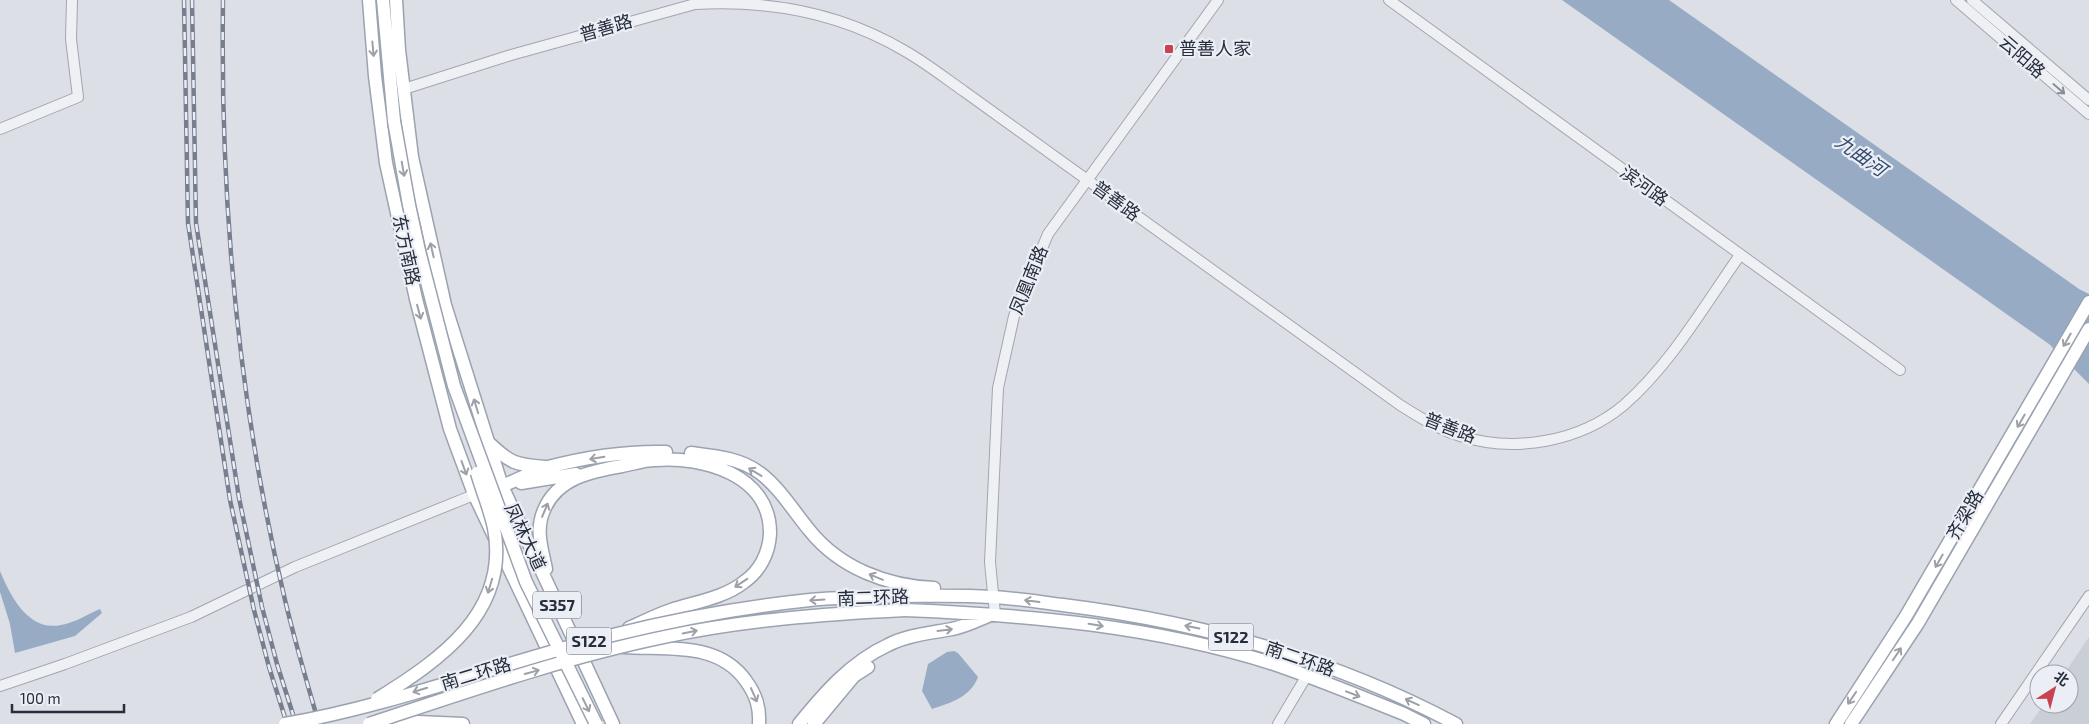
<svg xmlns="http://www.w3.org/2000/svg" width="2089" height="724" font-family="'Exo 2','Noto Sans SC',sans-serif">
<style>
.built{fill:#caced7}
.water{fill:#97abc5}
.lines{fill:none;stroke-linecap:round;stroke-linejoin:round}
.minor-casing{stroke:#a2a6af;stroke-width:12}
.major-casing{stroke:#9ba3b1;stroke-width:15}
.minor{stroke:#eef0f4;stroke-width:10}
.major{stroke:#fff;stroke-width:12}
.rail-casing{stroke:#767e8f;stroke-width:4.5}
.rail{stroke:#ebeef4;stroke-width:2.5;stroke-dasharray:8;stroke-linecap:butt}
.major-bridge-casing{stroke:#9ba3b1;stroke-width:15;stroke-linecap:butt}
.major-bridge{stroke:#fff;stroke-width:12}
.oneway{stroke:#9da0a7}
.oneway2{stroke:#8a8e98}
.poi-dot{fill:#c9424f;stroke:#ebeef4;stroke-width:2}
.labels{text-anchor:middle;stroke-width:4.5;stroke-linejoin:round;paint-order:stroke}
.shield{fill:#ebeef4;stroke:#616772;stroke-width:1}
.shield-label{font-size:16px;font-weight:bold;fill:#262d3b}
.street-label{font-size:18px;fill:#262d3b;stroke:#ebeef4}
.poi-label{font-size:18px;fill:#262d3b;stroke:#ebeef4;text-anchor:start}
.water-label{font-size:19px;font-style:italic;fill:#32496e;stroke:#ebeef4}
</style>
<rect width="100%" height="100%" fill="#dcdfe6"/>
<!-- built -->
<path class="built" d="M2089 637V724H2030L2044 704H2069V674H2064Z"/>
<!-- water -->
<path class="water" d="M1562 0H1669L2079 289 2089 294V384L2049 344Z
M0 571C10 595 28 632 61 625 74 623 88 614 100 609L102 613 75 636 15 653 10 624 0 592Z
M954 651 958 653 978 677C971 697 950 703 932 709L922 691 928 664 947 652Z"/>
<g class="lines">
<!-- minor casing -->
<g class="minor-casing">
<path id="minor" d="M1389 0 1900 370
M1956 0 2089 114
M1972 0 2089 100
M404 89 511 55 695 4C768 0 841 13 905 51 926 63 945 78 965 92L1400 405C1419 417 1438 429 1460 436 1515 453 1580 442 1624 405 1671 364 1704 306 1740 255
M0 129 78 97 71 39 72 0
M995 614 990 562 998 388 1014 316 1048 234 1218 0
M0 686 65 664 191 617 295 567 481 492
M1278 724 1306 677
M2001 724 2089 596"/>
</g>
<!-- major casing -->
<g class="major-casing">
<path id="major" d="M369 0 375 76 386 163 416 299 450 429 474 494 583 724
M383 0 394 121
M396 0 399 50 412 157 445 305 502 486 613 724
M488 442C510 463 515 465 545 467
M691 453C715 456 740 458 760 473 779 487 795 513 810 531 840 568 887 586 934 588
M521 483 576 474
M502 486C517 480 532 472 548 467 586 457 627 451 666 452
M546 569C542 549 535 530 544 510 557 478 592 471 622 466 633 464 644 460 655 460 703 456 771 475 770 534 769 553 760 571 744 582 724 598 695 602 671 610 656 615 643 622 629 628
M900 596C931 596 961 595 991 597 1015 598 1039 602 1063 605 1199 622 1334 659 1456 724
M905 610C1029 615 1154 626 1274 664 1318 679 1361 697 1404 714L1424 724
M624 647C667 650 718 641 746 681 756 695 760 707 759 724
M395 724 418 722 463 724
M799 724C824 693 851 662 888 645 907 635 931 633 952 629 964 627 976 621 988 616
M814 724 854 676 868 667
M1836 724 1906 616 2089 302
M1851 724 1918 623 2089 329"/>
</g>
<!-- minor -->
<use href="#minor" class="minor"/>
<!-- major -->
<use href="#major" class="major"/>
<!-- rail casing -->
<g class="rail-casing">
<path id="rail" d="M184 0 188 223 230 500 254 610 269 667 287 724
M192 0 196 223 239 498 262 607 277 664 296 724
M223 0C220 202 238 403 285 600 295 642 307 683 319 724"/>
</g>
<!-- rail -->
<use href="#rail" class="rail"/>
<!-- major-bridge casing -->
<g class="major-bridge-casing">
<path id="major-bridge" d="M394 121 409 205 419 251 454 386 526 582 596 724
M377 699C440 660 510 612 494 528 490 509 482 491 477 473
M285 724C396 705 503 662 613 635 677 619 743 607 810 600 840 597 870 597 900 596
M369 724C466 692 563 658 664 637 743 620 824 614 905 610"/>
</g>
<!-- major-bridge -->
<use href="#major-bridge" class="major-bridge"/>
</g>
<!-- one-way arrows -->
<defs><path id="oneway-shaft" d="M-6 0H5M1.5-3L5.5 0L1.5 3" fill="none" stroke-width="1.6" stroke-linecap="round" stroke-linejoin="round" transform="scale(1.25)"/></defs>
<g class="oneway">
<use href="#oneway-shaft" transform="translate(373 49) rotate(85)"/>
<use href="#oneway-shaft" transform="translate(403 169) rotate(80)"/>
<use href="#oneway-shaft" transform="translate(432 250) rotate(-103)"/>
<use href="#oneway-shaft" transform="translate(419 312) rotate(75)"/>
<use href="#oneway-shaft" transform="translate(2067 340) rotate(120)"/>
<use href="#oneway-shaft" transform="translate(476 406) rotate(-107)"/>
<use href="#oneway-shaft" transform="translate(2021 421) rotate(120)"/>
<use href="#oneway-shaft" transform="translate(597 458) rotate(171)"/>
<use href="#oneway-shaft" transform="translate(464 468) rotate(70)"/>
<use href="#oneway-shaft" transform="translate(755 472) rotate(-149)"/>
<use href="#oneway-shaft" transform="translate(545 510) rotate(-67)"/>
<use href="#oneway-shaft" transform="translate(1939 561) rotate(120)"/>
<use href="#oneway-shaft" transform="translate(876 577) rotate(-157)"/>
<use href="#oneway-shaft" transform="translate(741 583) rotate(147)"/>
<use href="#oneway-shaft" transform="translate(490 586) rotate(107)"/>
<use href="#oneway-shaft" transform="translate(817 600) rotate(176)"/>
<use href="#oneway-shaft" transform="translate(1032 601) rotate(-173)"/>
<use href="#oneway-shaft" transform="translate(1096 625) rotate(9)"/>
<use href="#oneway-shaft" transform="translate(1192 627) rotate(-168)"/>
<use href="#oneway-shaft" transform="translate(945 630) rotate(-7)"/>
<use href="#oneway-shaft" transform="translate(690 632) rotate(-11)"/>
<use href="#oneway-shaft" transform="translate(1897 654) rotate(-56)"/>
<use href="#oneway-shaft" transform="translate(532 672) rotate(-15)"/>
<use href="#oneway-shaft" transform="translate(420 690) rotate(163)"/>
<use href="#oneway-shaft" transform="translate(1353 694) rotate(21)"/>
<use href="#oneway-shaft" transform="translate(754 695) rotate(66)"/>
<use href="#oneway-shaft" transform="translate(1852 698) rotate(124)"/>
<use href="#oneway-shaft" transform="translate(1412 702) rotate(-155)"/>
<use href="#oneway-shaft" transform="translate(586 705) rotate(64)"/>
</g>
<use class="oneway2" href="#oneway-shaft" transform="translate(2059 89) rotate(41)"/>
<!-- markers -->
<rect class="poi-dot" x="1164" y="44" width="10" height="10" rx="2.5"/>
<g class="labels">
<!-- shield labels -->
<g class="shield">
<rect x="533" y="591.5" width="48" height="27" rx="4"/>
<rect x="1208.5" y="623.5" width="45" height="27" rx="4"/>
<rect x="566.5" y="627.5" width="45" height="27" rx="4"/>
</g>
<g class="shield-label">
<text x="557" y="611">S357</text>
<text x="1231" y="643">S122</text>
<text x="589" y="647">S122</text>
</g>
<!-- street labels -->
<g class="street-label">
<text transform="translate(606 28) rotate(-16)" y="6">普善路</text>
<text transform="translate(2022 57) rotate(41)" y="6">云阳路</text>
<text transform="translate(1644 186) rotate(36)" y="6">滨河路</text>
<text transform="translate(1116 201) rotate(36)" y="6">普善路</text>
<text transform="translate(406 250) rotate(78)" y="6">东方南路</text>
<text transform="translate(1029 280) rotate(-68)" y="6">凤凰南路</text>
<text transform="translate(1450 428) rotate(21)" y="6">普善路</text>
<text transform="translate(1965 515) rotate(-60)" y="6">齐梁路</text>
<text transform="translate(525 537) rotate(65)" y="6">凤林大道</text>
<text transform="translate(873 598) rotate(-2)" y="6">南二环路</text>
<text transform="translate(1300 659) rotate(19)" y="6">南二环路</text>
<text transform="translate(476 674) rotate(-17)" y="6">南二环路</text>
</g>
<!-- poi labels -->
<g class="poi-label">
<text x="1179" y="55">普善人家</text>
</g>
<!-- water labels -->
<g class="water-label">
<text transform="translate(1861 155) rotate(35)" y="7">九曲河</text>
</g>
</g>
<!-- north arrow -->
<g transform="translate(2054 689) rotate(36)"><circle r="24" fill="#ebeef4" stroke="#9ca1aa"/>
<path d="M0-4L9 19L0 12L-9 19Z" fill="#c9424f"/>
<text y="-8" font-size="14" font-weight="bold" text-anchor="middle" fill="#262d3b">北</text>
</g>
<!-- scale -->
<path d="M12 704v8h112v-8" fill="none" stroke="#262d3b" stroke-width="2.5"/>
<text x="20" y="704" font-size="15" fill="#262d3b" stroke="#ebeef4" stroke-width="4" paint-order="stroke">100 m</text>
</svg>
